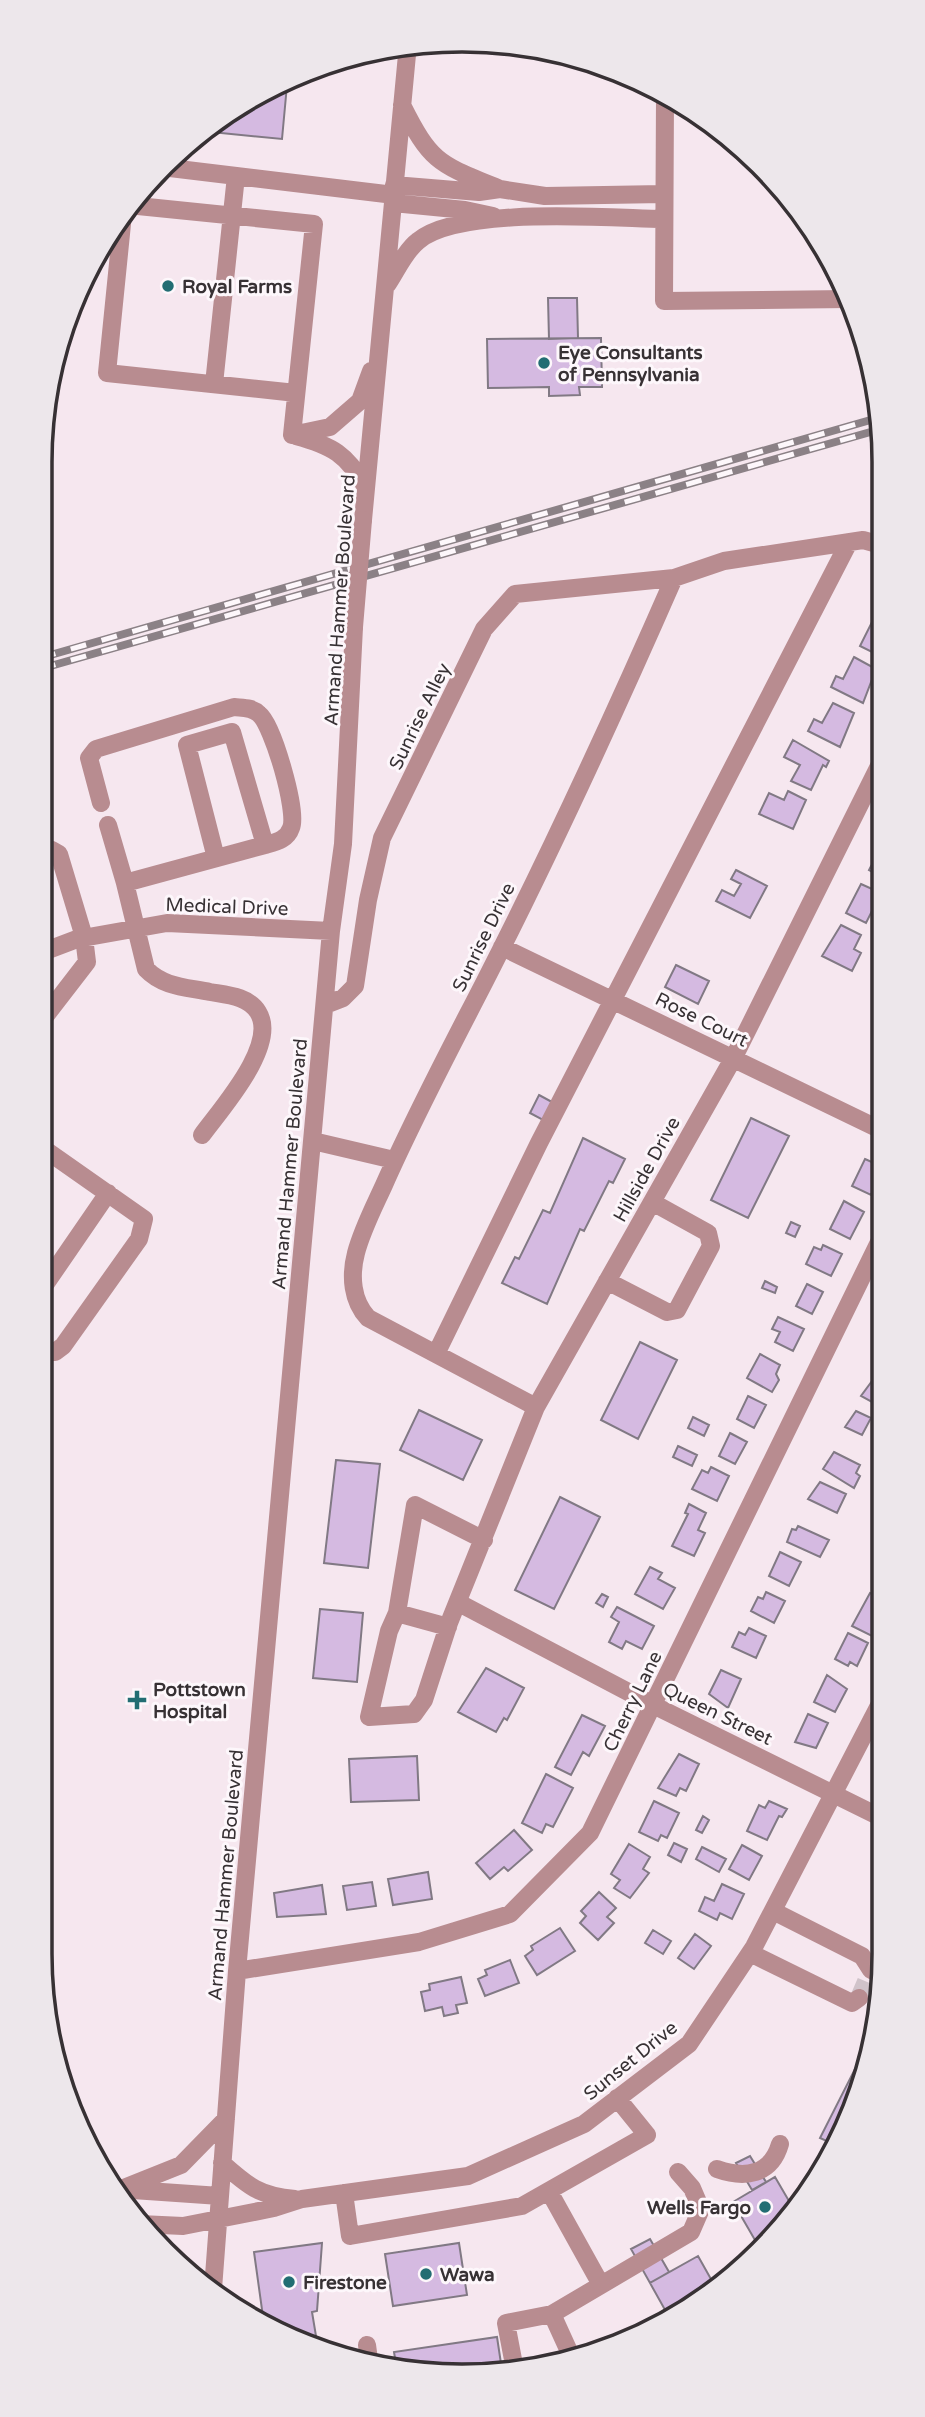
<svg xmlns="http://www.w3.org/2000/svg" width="925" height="2417" font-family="'Varela Round',sans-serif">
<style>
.building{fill:#d5bae1;stroke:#817984;stroke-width:2}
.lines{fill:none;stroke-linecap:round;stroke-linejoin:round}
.minor-tunnel{stroke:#d0c3ca;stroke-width:18;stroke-dasharray:18 9;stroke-linecap:butt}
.minor{stroke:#b88c90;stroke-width:18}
.rail-casing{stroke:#8b8186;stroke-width:8}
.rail{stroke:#fdf7fb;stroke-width:5;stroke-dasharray:16;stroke-linecap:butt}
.minor-bridge{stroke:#b88c90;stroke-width:18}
.poi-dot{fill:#226d73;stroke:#fdf7fb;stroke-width:2.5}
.labels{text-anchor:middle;stroke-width:6;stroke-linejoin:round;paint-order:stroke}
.poi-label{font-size:19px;font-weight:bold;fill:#373134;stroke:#fdf7fb;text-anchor:start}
.street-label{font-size:19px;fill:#373134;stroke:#fdf7fb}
.rim{fill:none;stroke:#373134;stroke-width:3.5}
</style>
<rect width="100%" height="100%" fill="#f6e7ef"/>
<!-- building -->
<path class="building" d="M287 85 282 139 211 132 252 97Z
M548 298H577L578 338 549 339Z
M601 338 602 387H579L580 395 549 396V387L488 388 487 339Z
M881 587H882V608L873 603Z
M876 614 882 617V657L860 646Z
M854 657 876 669 863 703 831 687 836 676 843 679Z
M833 703 854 713 840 747 808 731 814 719 822 723Z
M793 740 829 761 826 767 823 765 811 790 791 781 800 765 784 757Z
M788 791 806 800 793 829 759 814 769 793 784 800Z
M882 845V877L869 870Z
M736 870 767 886 750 918 716 901 722 890 734 896 741 884 731 879Z
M861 884 881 893 866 923 846 913Z
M841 925 861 935 854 949 861 953 852 971 822 956Z
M676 965 709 981 698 1004 665 987Z
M539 1095 552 1102 543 1120 530 1113Z
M751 1118 789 1136 748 1218 711 1200Z
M583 1138 625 1159 613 1183 609 1181 584 1231 580 1229 547 1304 502 1283 515 1257 519 1259 543 1210 550 1213Z
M865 1159 883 1167 871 1195 852 1186Z
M844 1201 864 1212 850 1239 830 1229Z
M791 1222 800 1226 795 1237 786 1233Z
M823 1245 842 1254 831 1276 806 1264 814 1247 821 1250Z
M765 1281 777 1287 775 1293 762 1288Z
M807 1284 823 1292 812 1314 796 1306Z
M778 1317 804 1329 793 1351 775 1342 780 1332 772 1329Z
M640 1342 677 1360 638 1439 601 1420Z
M760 1354 780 1365 776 1374 779 1380 772 1392 747 1378Z
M872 1381 883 1387V1408L861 1396Z
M748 1396 766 1405 754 1428 737 1419Z
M419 1410 482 1440 463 1480 400 1450Z
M856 1411 871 1418 862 1435 845 1427Z
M693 1417 709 1425 704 1436 688 1428Z
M730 1433 747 1442 735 1464 719 1456Z
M678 1446 697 1455 692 1466 673 1457Z
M834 1452 860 1465 856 1473 860 1476 854 1488 823 1469Z
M336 1460 380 1464 368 1568 324 1563Z
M711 1467 729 1476 717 1501 692 1489 702 1470 708 1473Z
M820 1482 846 1494 837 1513 808 1499Z
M560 1497 600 1517 554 1609 515 1590Z
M689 1504 706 1513 698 1530 705 1533 694 1556 672 1546 688 1514 685 1513Z
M798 1526 829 1540 820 1557 787 1542 792 1529 796 1530Z
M780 1552 801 1562 789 1586 769 1576Z
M650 1567 662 1573 658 1579 675 1588 663 1609 635 1594Z
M766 1592 785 1601 774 1623 751 1611 758 1597 763 1599Z
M870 1593 881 1598 879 1603 884 1605V1613L872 1636 852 1626Z
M602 1594 608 1597 603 1607 596 1603Z
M617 1607 654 1626 642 1649 626 1641 622 1649 609 1642 619 1622 611 1617Z
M320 1609 363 1613 357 1682 313 1678Z
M749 1628 766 1636 756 1658 732 1647 739 1632 745 1635Z
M848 1633 868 1643 857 1666 850 1662 848 1666 835 1659Z
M486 1668 524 1688 507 1720 504 1718 496 1732 458 1712Z
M721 1670 741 1679 728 1708 709 1694Z
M827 1675 847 1689 835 1712 814 1702Z
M808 1714 828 1723 816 1748 795 1742Z
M582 1715 605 1726 589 1756 583 1752 571 1775 555 1767Z
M679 1754 699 1764 686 1791 680 1788 676 1796 658 1788Z
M417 1756 419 1800 351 1802 349 1759Z
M546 1774 573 1788 553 1827 546 1824 542 1833 522 1823Z
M654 1801 679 1813 667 1838 661 1835 658 1841 639 1832Z
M769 1801 787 1809 782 1817 779 1816 767 1840 747 1831 759 1805 765 1808Z
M703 1816 709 1820 702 1833 696 1830Z
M514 1830 532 1850 508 1871 504 1867 490 1879 476 1863Z
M674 1843 687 1849 681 1862 668 1855Z
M629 1844 650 1857 643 1869 649 1873 630 1898 614 1888 620 1880 611 1874Z
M742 1845 762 1856 749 1880 729 1869Z
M702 1847 726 1859 719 1872 696 1859Z
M428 1872 432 1899 393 1905 388 1879Z
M372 1882 376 1906 347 1910 343 1886Z
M722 1884 744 1894 732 1919 720 1913 717 1920 699 1911 705 1897 714 1901Z
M322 1885 326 1914 277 1917 274 1893Z
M599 1892 616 1908 607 1917 614 1923 598 1940 580 1923 586 1916 581 1911Z
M560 1928 575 1951 537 1975 525 1956 533 1950 531 1946Z
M653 1930 671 1941 663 1954 645 1943Z
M695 1934 711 1946 694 1969 678 1958Z
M510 1960 519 1983 485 1996 478 1979 487 1975 485 1970Z
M461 1977 467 2003 456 2005 458 2013 444 2016 442 2007 425 2011 421 1992 430 1990 429 1984Z
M858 2063 868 2068 831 2143 820 2138Z
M750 2156 766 2182 752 2190 736 2163Z
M775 2177 796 2213 759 2247 733 2202Z
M650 2239 669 2272 650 2283 631 2249Z
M322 2243 317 2311 312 2312 317 2342 264 2324 254 2252Z
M459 2243 467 2295 393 2306 385 2254Z
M698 2256 716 2288 699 2303 669 2317 650 2283Z
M497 2337 502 2370 407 2373 397 2370 394 2352Z"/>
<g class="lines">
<!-- minor-tunnel -->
<path class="minor-tunnel" d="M859 1998 871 1970"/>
<!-- minor -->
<path class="minor" d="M665 97 664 301 848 299
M402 105C431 163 439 164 498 188
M170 168 394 195
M394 185 479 192 500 189 545 196 663 194
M393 203 465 210 493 216
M128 205 314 224 292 435
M123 214 107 373 296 393
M387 285C396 272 405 251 418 241 460 206 607 218 663 219
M214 384 236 176
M292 435 330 427 360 401 371 371
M296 436C333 446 346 454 366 487
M363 520 408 44
M101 803 89 758 96 749 234 707C243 708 252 707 259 714 273 725 298 812 291 828 287 840 276 842 265 845
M108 825 125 883
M40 854 52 850 59 854 84 937 87 962 40 1023
M502 947 883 1131
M40 953 77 939 167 923 331 931
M325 1005 343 998 355 986 368 900 382 838 484 629 515 594 674 578
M202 1135C220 1110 279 1045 258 1012 248 996 227 995 210 992 186 987 163 987 146 969L125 883 265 845 232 732 187 745 216 858
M313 1141 394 1160
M40 1146 144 1219 139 1239 63 1346 55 1352H40
M607 1281 667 1312 677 1310 711 1246 708 1233 652 1202
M40 1292 108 1193
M436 1354 539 1143 849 542
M536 1407 368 1318C352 1301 350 1276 356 1253 362 1230 374 1207 384 1185 414 1117 449 1051 483 985 551 852 614 715 674 578L724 561 863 540 881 545
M484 1540 415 1505 397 1613 389 1631 369 1717 414 1714 424 1700 449 1623 536 1407 734 1057 882 760
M459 1603 653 1705 884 1819
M397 1613 448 1627
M773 1911 862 1956 871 1970 884 1963
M750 1953 852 2003 859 1998
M237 1971 419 1942 510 1914 590 1833 883 1234
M222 2163C248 2186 259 2196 295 2199
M717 2169C745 2179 771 2175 780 2144
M121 2189 181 2165 226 2119
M133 2190 220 2196
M344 2193 350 2236 522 2206 647 2135 617 2098
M550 2193 600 2283
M140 2224 183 2226 274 2208 302 2199 468 2176 584 2124 689 2044 754 1947 884 1696
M156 2242 180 2262
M213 2289 237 1971 331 931 343 844 354 627
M552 2314 691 2232 701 2209 692 2188 678 2172
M367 2345 369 2360
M515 2370 506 2323 552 2314 572 2358"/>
<!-- rail casing -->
<g class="rail-casing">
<path id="rail" d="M40 658 881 417
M40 669 881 429"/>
</g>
<!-- rail -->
<use href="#rail" class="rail"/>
<!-- minor-bridge -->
<path class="minor-bridge" d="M354 627 363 520"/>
</g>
<!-- markers -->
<g class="poi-dot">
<circle cx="168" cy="286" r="7"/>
<circle cx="544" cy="363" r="7"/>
<path d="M133.5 1689.5h7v7h7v7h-7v7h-7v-7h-7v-7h7z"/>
<circle cx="765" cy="2207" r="7"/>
<circle cx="426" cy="2274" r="7"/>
<circle cx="289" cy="2282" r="7"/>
</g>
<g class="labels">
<!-- poi labels -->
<g class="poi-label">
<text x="182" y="293">Royal Farms</text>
<text x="558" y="359">Eye Consultants<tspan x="558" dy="22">of Pennsylvania</tspan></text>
<text x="153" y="1696">Pottstown<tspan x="153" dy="22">Hospital</tspan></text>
<text x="751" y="2214" text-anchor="end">Wells Fargo</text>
<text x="440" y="2281">Wawa</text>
<text x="303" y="2289">Firestone</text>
</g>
<!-- street labels -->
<g class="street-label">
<text transform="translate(339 600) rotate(-86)" y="7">Armand Hammer Boulevard</text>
<text transform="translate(419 716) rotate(-64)" y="7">Sunrise Alley</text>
<text transform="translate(227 906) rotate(2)" y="7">Medical Drive</text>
<text transform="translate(483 937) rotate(-64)" y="7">Sunrise Drive</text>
<text transform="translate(702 1019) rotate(26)" y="7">Rose Court</text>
<text transform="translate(289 1164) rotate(-85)" y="7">Armand Hammer Boulevard</text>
<text transform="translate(646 1169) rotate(-61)" y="7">Hillside Drive</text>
<text transform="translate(632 1701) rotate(-64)" y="7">Cherry Lane</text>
<text transform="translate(718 1713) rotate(26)" y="7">Queen Street</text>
<text transform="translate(225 1875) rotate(-85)" y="7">Armand Hammer Boulevard</text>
<text transform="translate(630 2060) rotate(-39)" y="7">Sunset Drive</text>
</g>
</g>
<!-- crop -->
<path d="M0 0H925V2417H0ZM462 52H462A410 410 0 0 1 872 462V1954A410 410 0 0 1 462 2364H462A410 410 0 0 1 52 1954V462A410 410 0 0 1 462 52Z" fill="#ede7eb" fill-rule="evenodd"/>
<path class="rim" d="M462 52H462A410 410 0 0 1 872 462V1954A410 410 0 0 1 462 2364H462A410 410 0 0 1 52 1954V462A410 410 0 0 1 462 52Z"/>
</svg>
